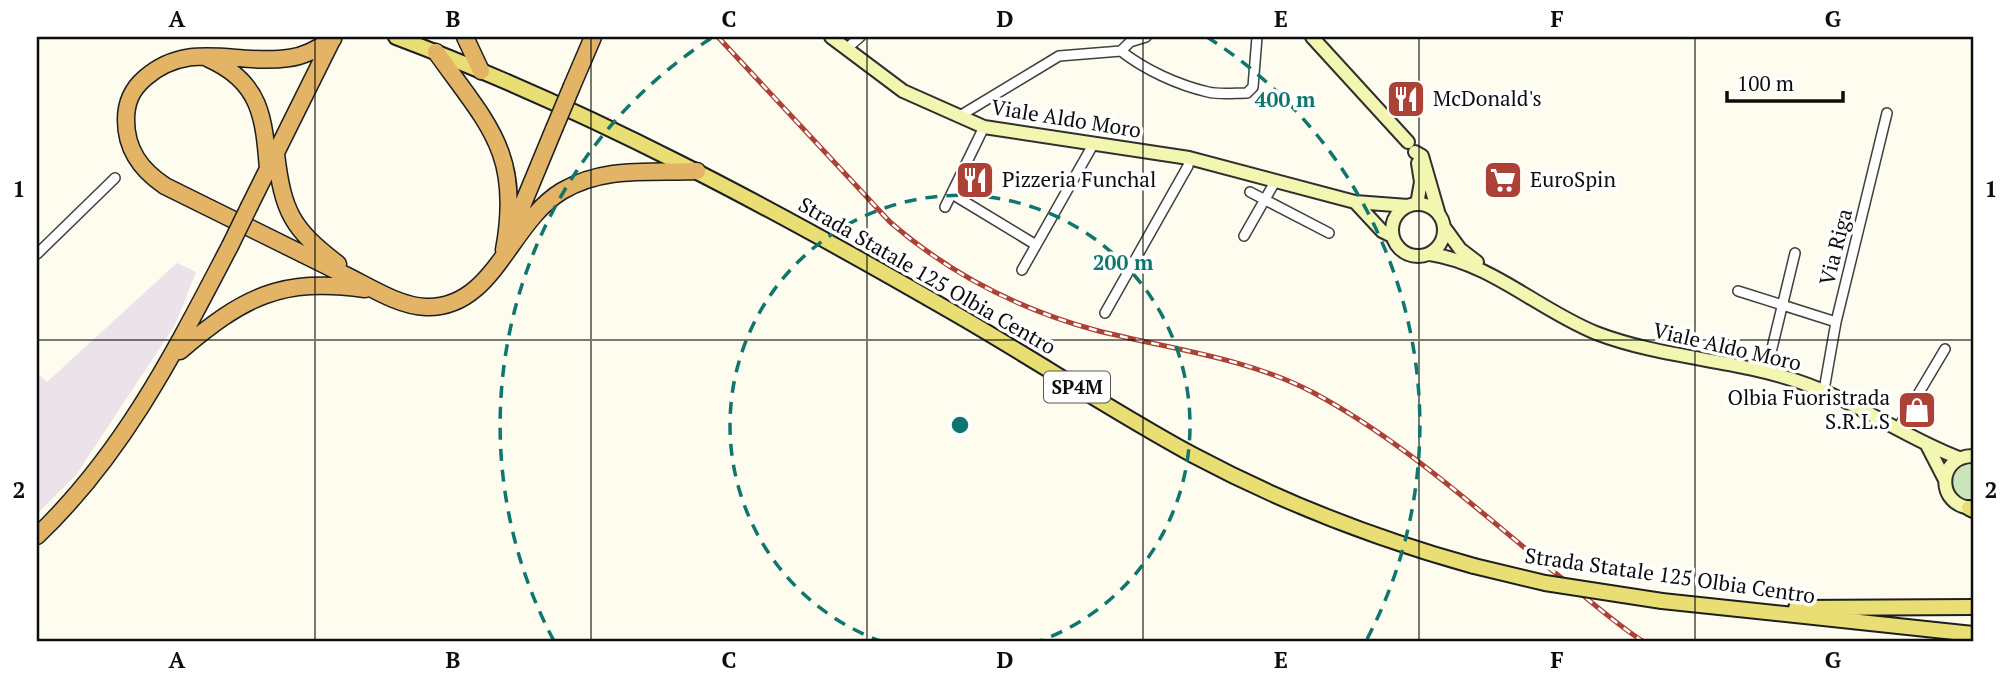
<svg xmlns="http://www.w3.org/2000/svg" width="2010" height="679" font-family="'PT Serif',serif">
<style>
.industrial{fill:#ebe2ea}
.green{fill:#cae4bc}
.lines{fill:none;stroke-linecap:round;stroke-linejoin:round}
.street-casing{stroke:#404040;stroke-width:12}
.secondary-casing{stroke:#2f2f2f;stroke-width:16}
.primary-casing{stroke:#1e1e1e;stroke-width:18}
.highway-casing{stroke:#1e1e1e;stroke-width:19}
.street{stroke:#fff;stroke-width:9}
.secondary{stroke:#f2f6b1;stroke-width:12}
.primary{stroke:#e9de73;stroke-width:14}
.highway{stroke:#e3b366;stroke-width:16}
.rail-casing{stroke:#ac4235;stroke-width:5}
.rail{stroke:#fff;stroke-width:2.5;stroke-dasharray:8;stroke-linecap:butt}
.primary-bridge-casing{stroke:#1e1e1e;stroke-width:18;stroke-linecap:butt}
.highway-bridge-casing{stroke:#1e1e1e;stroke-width:19;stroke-linecap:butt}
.primary-bridge{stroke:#e9de73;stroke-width:14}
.highway-bridge{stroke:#e3b366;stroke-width:16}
.grid{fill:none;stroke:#0d0d0d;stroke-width:2;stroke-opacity:0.55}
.ring{fill:none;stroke:#0f766e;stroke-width:3.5;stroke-dasharray:12 9}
.labels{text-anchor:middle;stroke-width:7;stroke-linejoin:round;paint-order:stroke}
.shield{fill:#fff;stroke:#565656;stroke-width:2}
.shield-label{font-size:19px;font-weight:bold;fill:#0d0d0d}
.poi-label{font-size:21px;fill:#0d0d0d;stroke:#fff;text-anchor:start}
.street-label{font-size:21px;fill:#0d0d0d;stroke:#fff}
.centre{fill:#0f766e;stroke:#fff;stroke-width:3.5}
.ring-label{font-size:21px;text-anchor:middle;font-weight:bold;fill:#0f766e;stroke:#fff;stroke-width:7;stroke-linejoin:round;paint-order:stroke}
.neatline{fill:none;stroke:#0d0d0d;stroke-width:2.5}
.grid-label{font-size:23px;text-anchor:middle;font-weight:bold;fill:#0d0d0d}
</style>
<rect width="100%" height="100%" fill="#fdfcef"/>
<!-- industrial -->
<path class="industrial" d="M177 263 196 272 175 325 76 475 37 514V373L47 382Z"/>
<!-- green -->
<path class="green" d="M1973 463V502C1961 503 1956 496 1951 487L1956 469Z"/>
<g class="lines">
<!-- street casing -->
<g class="street-casing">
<path id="street" d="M846 49 860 37
M1121 51C1145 70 1178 85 1208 92 1220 95 1235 93 1247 93L1253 87 1257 37
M958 117 1059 56 1121 51 1130 42 1146 37
M1250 192 1329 233
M952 194 1036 245
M945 207 984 127
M1244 236 1276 180
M37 254 115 178
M1022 270 1094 143
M1738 291 1836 322
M1105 313 1188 166 1189 158
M1766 373 1795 253
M1824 390 1836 322 1887 113
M1898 428 1945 349"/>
</g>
<!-- secondary casing -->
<g class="secondary-casing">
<path id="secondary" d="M831 37 903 91 984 127 1189 158 1355 202 1408 206
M1312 37 1408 142
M1415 152 1422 156 1439 215
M1355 202 1382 231 1392 236
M1392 230a26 26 0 1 1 52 0a26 26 0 1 1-52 0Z
M1417 204 1421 182 1418 163
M1444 227 1460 249 1477 262
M1430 254C1491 263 1539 310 1596 333 1661 358 1732 359 1797 381 1855 400 1903 437 1959 458
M1927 445 1944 478
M1973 456C1936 456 1936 507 1973 508"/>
</g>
<!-- primary casing -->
<g class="primary-casing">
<path id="primary" d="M396 37C590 110 774 209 954 313 1034 359 1112 411 1193 455 1283 503 1376 539 1474 566
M1969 508 1973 510
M1662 601 1973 634
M1796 608 1973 607"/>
</g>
<!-- highway casing -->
<g class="highway-casing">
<path id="highway" d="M465 37 481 71
M333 39C319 47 306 56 289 58 237 66 190 39 145 78 131 90 126 103 126 120 126 150 141 170 165 186 222 214 280 243 337 271 364 283 396 306 426 307 494 309 509 223 562 191 605 166 650 173 697 171
M436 52C488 125 522 153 504 250
M209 59C261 82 264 118 268 169
M572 86 593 37
M276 154C283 212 292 229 338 264
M250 205 333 38
M513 228 554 129
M180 351C243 297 281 277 365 289
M37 536C124 453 175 351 230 246"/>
</g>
<!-- street -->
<use href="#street" class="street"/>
<!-- secondary -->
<use href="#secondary" class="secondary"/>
<!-- primary -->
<use href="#primary" class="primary"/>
<!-- highway -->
<use href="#highway" class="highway"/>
<!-- rail casing -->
<g class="rail-casing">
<path id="rail" d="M718 37 890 222C950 274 1018 309 1095 330 1168 349 1246 357 1314 393 1409 444 1489 521 1573 587 1596 606 1619 626 1644 642"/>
</g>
<!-- rail -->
<use href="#rail" class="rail"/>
<!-- primary-bridge casing -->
<g class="primary-bridge-casing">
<path id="primary-bridge" d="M1474 566 1545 583 1662 601"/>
</g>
<!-- highway-bridge casing -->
<g class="highway-bridge-casing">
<path id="highway-bridge" d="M554 129 572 86
M230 246 250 205"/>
</g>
<!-- primary-bridge -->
<use href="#primary-bridge" class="primary-bridge"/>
<!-- highway-bridge -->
<use href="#highway-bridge" class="highway-bridge"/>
</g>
<!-- grid -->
<path class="grid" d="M315 37V642M591 37V642M867 37V642M1143 37V642M1419 37V642M1695 37V642M37 340H1973"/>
<!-- distance rings -->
<g class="ring">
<path d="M883 642A230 230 0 1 1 1037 642"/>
<path d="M554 641A460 460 0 0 1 713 37M1207 37A460 460 0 0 1 1366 641"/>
</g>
<!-- icons -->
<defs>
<g id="restaurant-square" transform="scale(2.0125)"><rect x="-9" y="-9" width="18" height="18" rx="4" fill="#ac4235" stroke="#fff"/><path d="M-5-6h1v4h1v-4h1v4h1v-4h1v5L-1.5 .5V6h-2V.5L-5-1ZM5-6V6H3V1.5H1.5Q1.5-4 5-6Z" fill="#fff"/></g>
<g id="supermarket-square" transform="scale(2.0125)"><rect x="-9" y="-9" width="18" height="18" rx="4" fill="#ac4235" stroke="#fff"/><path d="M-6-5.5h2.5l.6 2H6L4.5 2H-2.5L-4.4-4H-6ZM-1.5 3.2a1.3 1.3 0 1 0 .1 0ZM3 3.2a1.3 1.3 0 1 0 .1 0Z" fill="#fff"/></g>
<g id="shop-square" transform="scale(2.0125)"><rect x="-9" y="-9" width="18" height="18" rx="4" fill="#ac4235" stroke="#fff"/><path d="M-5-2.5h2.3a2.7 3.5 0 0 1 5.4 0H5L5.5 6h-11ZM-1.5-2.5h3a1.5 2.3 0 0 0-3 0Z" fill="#fff"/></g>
</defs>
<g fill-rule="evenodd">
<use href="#restaurant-square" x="1406" y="99"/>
<use href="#restaurant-square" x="975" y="180"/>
<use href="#supermarket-square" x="1503" y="180"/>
<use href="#shop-square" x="1917" y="410"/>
</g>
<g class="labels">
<!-- shield labels -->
<rect class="shield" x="1044" y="371.5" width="66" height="31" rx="5"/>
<g class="shield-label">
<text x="1077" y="394">SP4M</text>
</g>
<!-- poi labels -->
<g class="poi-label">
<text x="1433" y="106">McDonald's</text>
<text x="1002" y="187">Pizzeria Funchal</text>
<text x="1530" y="187">EuroSpin</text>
<text x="1890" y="405" text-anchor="end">Olbia Fuoristrada<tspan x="1890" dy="24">S.R.L.S</tspan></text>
</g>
<!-- street labels -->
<g class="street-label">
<text transform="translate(1066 119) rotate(9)" y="7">Viale Aldo Moro</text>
<text transform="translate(1836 247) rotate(-76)" y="7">Via Riga</text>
<text transform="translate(927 276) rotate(30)" y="7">Strada Statale 125 Olbia Centro</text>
<text transform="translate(1727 347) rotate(13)" y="7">Viale Aldo Moro</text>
<text transform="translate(1670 576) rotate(8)" y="7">Strada Statale 125 Olbia Centro</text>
</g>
</g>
<circle cx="960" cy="425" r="10" class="centre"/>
<g class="ring-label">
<text x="1285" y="107">400 m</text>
<text x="1123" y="270">200 m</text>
</g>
<!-- border -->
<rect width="2010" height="679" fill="none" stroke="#ffffff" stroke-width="77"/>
<!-- scale -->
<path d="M1727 91v10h116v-10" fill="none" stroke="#0d0d0d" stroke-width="3.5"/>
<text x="1737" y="91" font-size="21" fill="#0d0d0d" stroke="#ffffff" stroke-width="5" paint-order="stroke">100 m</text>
<rect x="38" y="38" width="1934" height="602" class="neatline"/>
<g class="grid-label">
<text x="177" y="27">A</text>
<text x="453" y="27">B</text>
<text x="729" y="27">C</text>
<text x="1005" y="27">D</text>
<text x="1281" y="27">E</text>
<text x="1557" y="27">F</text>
<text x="1833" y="27">G</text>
<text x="19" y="197">1</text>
<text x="1991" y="197">1</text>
<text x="19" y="498">2</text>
<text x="1991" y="498">2</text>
<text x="177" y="668">A</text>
<text x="453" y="668">B</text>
<text x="729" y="668">C</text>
<text x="1005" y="668">D</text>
<text x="1281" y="668">E</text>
<text x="1557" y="668">F</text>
<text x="1833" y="668">G</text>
</g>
</svg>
